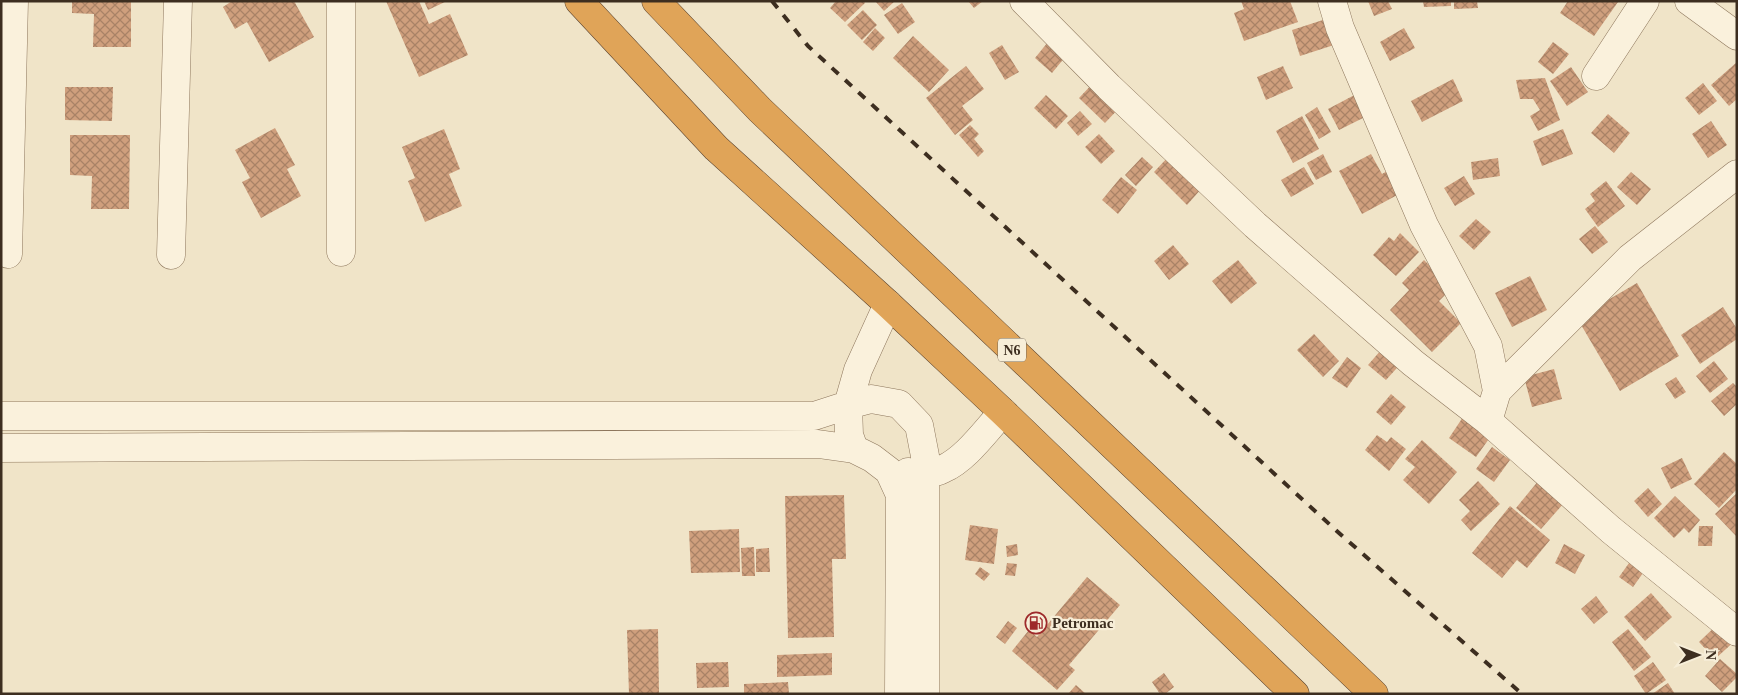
<svg xmlns="http://www.w3.org/2000/svg" width="1738" height="695" font-family="'Times New Roman',serif">
<style>
.building{fill:url(#building-cross-hatch)}
.lines{fill:none;stroke-linecap:round;stroke-linejoin:round}
.minor-casing{stroke:#8d765c;stroke-width:29}
.highway-casing{stroke:#5b4430;stroke-width:29}
.minor{stroke:#faf1dc;stroke-width:28}
.highway{stroke:#e0a458;stroke-width:28}
.rail{stroke:#3d2e20;stroke-width:4;stroke-dasharray:9 9;stroke-linecap:butt}
.labels{text-anchor:middle;stroke-width:4.5;stroke-linejoin:round;paint-order:stroke}
.shield{fill:#f7eed8;stroke:#756857;stroke-width:1}
.shield-label{font-size:14px;font-weight:bold;fill:#3d2e20}
.poi-label{font-size:15px;font-weight:bold;fill:#3d2e20;stroke:#f7eed8;text-anchor:start}
</style>
<defs>
<pattern id="building-cross-hatch" width="8" height="8" patternUnits="userSpaceOnUse" patternTransform="scale(1.25)"><rect width="8" height="8" fill="#cf9f7d"/><path d="M0 0l8 8M0 8l8-8" fill="none" stroke="#a98266"/></pattern>
</defs>
<rect width="100%" height="100%" fill="#f0e4c8"/>
<!-- building -->
<path class="building" d="M72 1H131V47H93L94 14 72 13Z
M232 1H294L314 37 269 62 247 22 235 29 223 7Z
M386 1H419L429 24 450 14 468 55 419 77Z
M424 1H447L428 10Z
M836 1H864L865 3 845 22 830 8Z
M875 1H895L884 11Z
M968 1H983L974 8Z
M1241 1H1290L1298 22 1244 41 1234 13 1244 9Z
M1368 1H1388L1392 9 1374 16Z
M1423 1H1451V6L1424 7Z
M1454 1H1477L1478 8 1454 9Z
M1568 1H1616L1618 2 1594 36 1560 13Z
M902 3 915 22 898 34 884 15Z
M863 10 877 25 862 40 847 25Z
M1326 19 1334 45 1300 56 1292 30Z
M875 28 885 38 873 51 863 42Z
M1404 28 1415 48 1390 61 1380 42Z
M913 36 949 70 929 92 893 58Z
M1048 42 1066 56 1052 73 1035 58Z
M1553 42 1569 54 1553 74 1538 62Z
M1002 45 1019 72 1005 80 989 53Z
M1737 62V99L1729 106 1711 85Z
M966 66 984 89 962 106 973 120 955 135 926 98Z
M1283 66 1293 88 1266 100 1257 77Z
M1571 67 1588 92 1567 106 1550 81Z
M1545 78 1560 120 1538 131 1530 116 1540 110 1533 99H1520L1516 80Z
M1453 79 1463 101 1422 122 1411 101Z
M1096 80 1122 105 1105 123 1079 98Z
M1703 83 1717 101 1699 115 1685 98Z
M65 87H113L112 121 65 120Z
M1362 91 1373 113 1339 130 1328 109Z
M1046 95 1068 116 1056 129 1034 108Z
M1317 107 1331 132 1319 139 1305 115Z
M1080 111 1092 124 1078 136 1067 123Z
M1608 114 1630 133 1614 153 1591 133Z
M1302 116 1319 149 1293 163 1276 131Z
M1711 121 1727 145 1708 158 1692 134Z
M970 125 979 134 974 139 984 151 978 157 959 135Z
M275 128 295 165 287 169 301 196 261 218 242 182 250 178 235 150Z
M444 129 460 169 449 174 462 206 425 222 408 181 415 178 402 147Z
M1563 129 1573 154 1542 166 1533 141Z
M1099 134 1115 151 1101 164 1085 147Z
M70 135H130L129 209H91L92 176 70 175Z
M1323 154 1332 172 1316 180 1307 163Z
M1371 154 1382 174 1389 170 1401 193 1362 214 1339 171Z
M1169 156 1202 188 1187 205 1154 172Z
M1142 157 1153 167 1136 186 1125 175Z
M1498 158 1500 176 1473 180 1471 162Z
M1304 167 1314 184 1291 197 1281 180Z
M1631 172 1651 189 1637 205 1617 187Z
M1464 176 1475 194 1455 206 1444 188Z
M1121 177 1137 190 1118 214 1102 200Z
M1606 181 1625 206 1598 227 1585 209 1595 201 1590 194Z
M1476 219 1491 232 1474 250 1459 236Z
M1595 226 1608 242 1592 254 1579 239Z
M1400 233 1419 252 1396 276 1373 255 1389 237 1394 241Z
M1173 245 1189 264 1169 280 1154 261Z
M1238 260 1257 283 1231 304 1212 281Z
M1424 260 1452 288 1439 301 1461 323 1432 352 1390 310 1409 290 1402 283Z
M1530 276 1547 310 1512 327 1495 293Z
M1637 283 1679 356 1620 391 1577 318Z
M1723 307 1737 329V339L1700 364 1681 335Z
M1314 334 1339 361 1323 377 1297 350Z
M1388 342 1406 358 1386 380 1368 365Z
M1347 357 1361 368 1347 388 1332 378Z
M1714 361 1728 379 1710 393 1696 376Z
M1554 369 1562 399 1532 407 1524 377Z
M1676 377 1686 392 1675 399 1665 384Z
M1733 383 1737 387V404L1724 416 1711 401Z
M1391 394 1406 407 1391 425 1376 412Z
M1463 417 1491 436 1476 457 1449 438Z
M1377 435 1387 442 1391 437 1406 449 1389 471 1365 450Z
M1422 440 1457 472 1429 504 1403 480 1415 467 1405 459Z
M1492 447 1510 460 1494 482 1476 469Z
M1724 452 1737 464V489L1719 508 1694 484Z
M1682 458 1692 479 1671 489 1661 468Z
M1544 474 1564 503 1541 529 1516 508Z
M1478 481 1500 504 1471 531 1461 520 1470 511 1459 500Z
M1648 488 1662 504 1648 517 1634 501Z
M1737 493V537L1715 514Z
M844 495 846 559H832L834 637 788 638 785 496Z
M1675 496 1700 520 1689 533 1684 528 1674 538 1654 518Z
M1510 506 1550 540 1527 568 1517 560 1502 578 1472 553Z
M970 525 998 529 994 564 965 560Z
M1699 526H1713L1712 546H1698Z
M739 529 740 572 691 573 689 531Z
M1017 544 1018 555 1007 557 1006 546Z
M1564 544 1585 555 1575 574 1555 563Z
M754 547 755 576H742L741 548Z
M769 548 770 572H756V549Z
M1634 556 1648 566 1633 587 1619 577Z
M1007 563 1017 564 1015 576 1005 575Z
M980 567 990 574 984 581 975 574Z
M1087 577 1120 605 1069 665 1075 670 1057 690 1012 651 1029 630 1037 637Z
M1651 593 1672 617 1645 641 1624 617Z
M1596 596 1608 612 1594 624 1581 609Z
M1008 621 1017 628 1005 644 996 637Z
M1721 621 1737 639 1715 659 1699 642Z
M658 629 659 694H629L627 630Z
M1628 629 1651 657 1634 671 1612 642Z
M832 653V675L777 677V655Z
M1720 659 1737 674V677L1722 692 1705 676Z
M728 662 729 687 697 688 696 663Z
M1653 662 1666 680 1646 694 1634 676Z
M1164 673 1174 687 1165 694H1160L1152 682Z
M788 682 789 694H744V684Z
M1668 683 1675 694H1652Z
M1076 685 1086 694H1068Z"/>
<g class="lines">
<!-- minor casing -->
<g class="minor-casing">
<path id="minor" d="M341 1V252
M1024 1 1109 87 1255 225 1413 363 1488 421 1611 530 1737 632
M1332 1 1340 28 1424 225 1488 346 1497 391 1488 421
M1689 1 1737 36
M1596 76 1645 1
M8 254 14 1
M171 255 178 1
M1497 391 1630 258 1737 174
M1 416H814L848 405 858 370 888 304
M1 448 818 444 854 449 872 458 889 471 900 495 899 694
M854 449 849 435 848 405 871 399 899 404 919 425 925 456V694
M908 472C920 473 932 475 943 469 966 459 986 430 1003 412"/>
</g>
<!-- highway casing -->
<g class="highway-casing">
<path id="highway" d="M579 1 716 148 888 304 1003 412 1295 694
M656 1 760 110 1374 694"/>
</g>
<!-- minor -->
<use href="#minor" class="minor"/>
<!-- highway -->
<use href="#highway" class="highway"/>
<!-- rail -->
<path class="rail" d="M772 1 808 46 1339 533 1522 694"/>
</g>
<!-- icons -->
<defs>
<g id="fuel-ring" transform="scale(1.125)"><circle r="9.5" fill="#f7eed8" stroke="#9e2a2b" stroke-width="1.5"/><path d="M-5.5-6h7V0h2V4h1.3V-2.5L3-4.5l.8-.8L6-3V5H2.5V1h-1V6h-7ZM-4.2-4.7v3.2H.2V-4.7Z" fill="#9e2a2b"/></g>
</defs>
<g fill-rule="evenodd">
<use href="#fuel-ring" x="1036" y="623"/>
</g>
<g class="labels">
<!-- shield labels -->
<rect class="shield" x="998" y="338.5" width="28" height="23" rx="4"/>
<g class="shield-label">
<text x="1012" y="355">N6</text>
</g>
<!-- poi labels -->
<g class="poi-label">
<text x="1052" y="628">Petromac</text>
</g>
</g>
<!-- border -->
<rect width="1738" height="695" fill="none" stroke="#3d2e20" stroke-width="5"/>
<!-- north arrow -->
<g transform="translate(1698 655) rotate(90)" stroke="#f7eed8" stroke-width="4" paint-order="stroke">
<path d="M0-4L9 19L0 12L-9 19Z" fill="#3d2e20"/>
<text y="-8" font-size="14" font-weight="bold" text-anchor="middle" fill="#3d2e20">N</text>
</g>
</svg>
